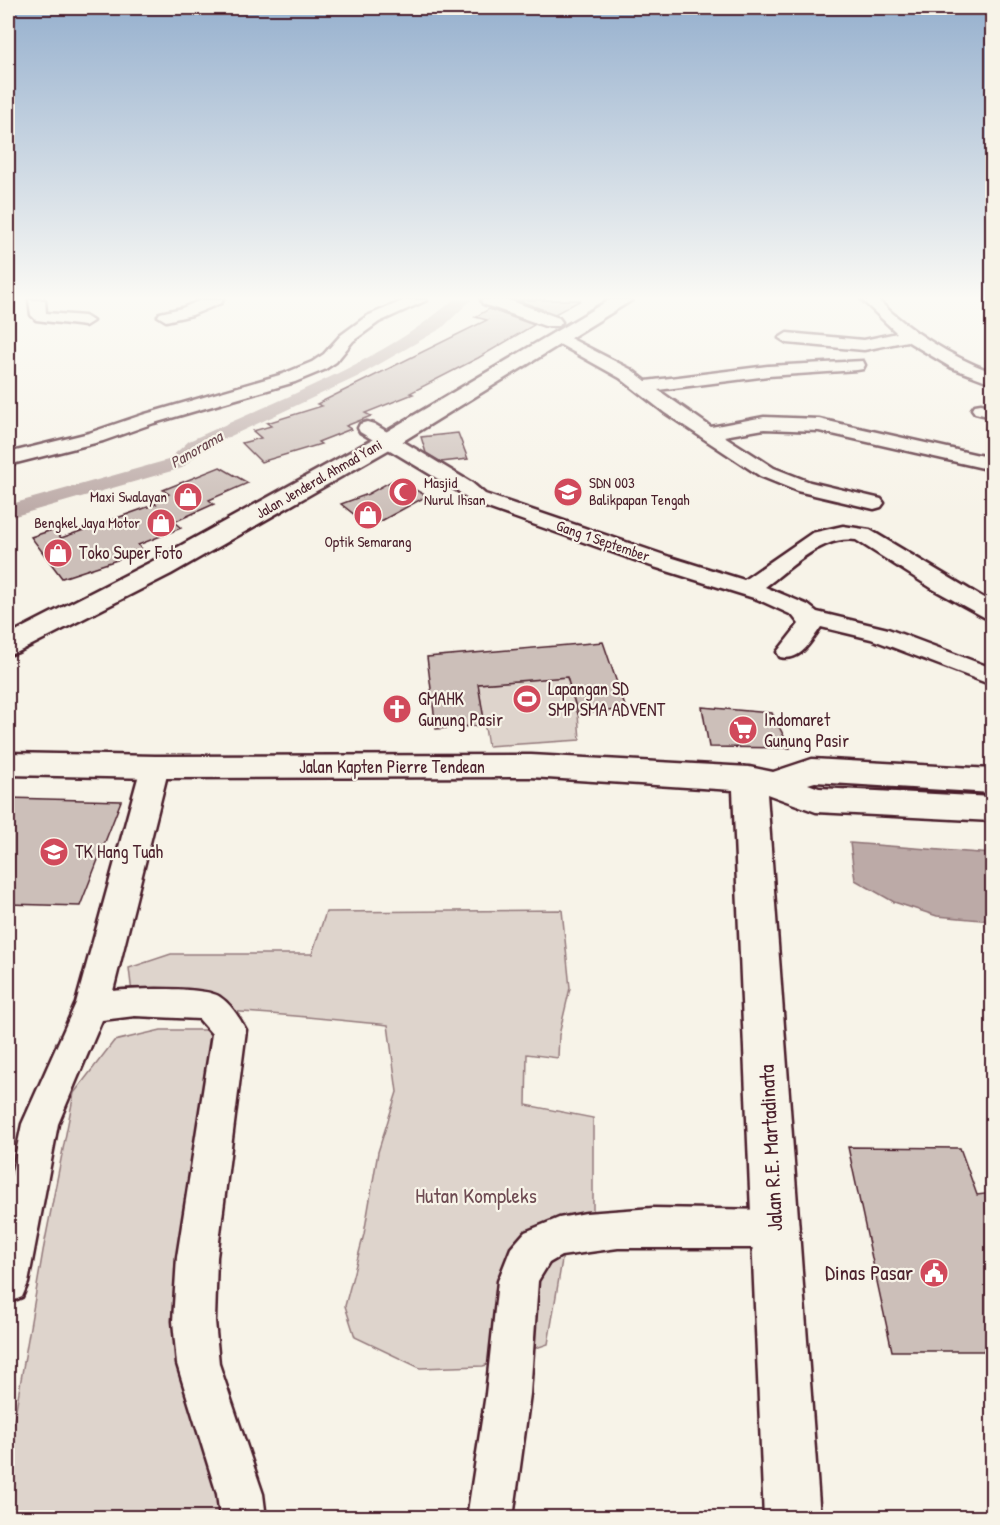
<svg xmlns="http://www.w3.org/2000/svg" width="1000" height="1525" font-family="'Patrick Hand',sans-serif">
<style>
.green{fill:#ded4cc;stroke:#947a7c;stroke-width:1.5}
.water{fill:#bcaaa7;stroke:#8e7275;stroke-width:1.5}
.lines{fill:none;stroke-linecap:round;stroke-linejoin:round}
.canal{fill:#bcaaa7;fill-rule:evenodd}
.building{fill:#ccbfb9;stroke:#4a1f2b;stroke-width:1.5}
.minor-casing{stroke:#4a1f2b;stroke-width:5}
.tertiary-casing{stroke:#4a1f2b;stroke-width:5}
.secondary-casing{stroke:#4a1f2b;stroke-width:5}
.minor{fill:#f7f3e8;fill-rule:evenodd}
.tertiary{fill:#f7f3e8;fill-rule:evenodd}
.secondary{fill:#f7f3e8;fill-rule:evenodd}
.labels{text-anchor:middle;stroke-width:4.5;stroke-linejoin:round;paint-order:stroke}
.far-street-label{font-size:15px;fill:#4a1f2b;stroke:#f7f3e8}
.far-poi-label{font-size:15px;fill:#4a1f2b;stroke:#f7f3e8;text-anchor:start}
.far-water-label{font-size:16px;font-style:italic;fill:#6c4950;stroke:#f7f3e8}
.poi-label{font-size:18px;fill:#4a1f2b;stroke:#f7f3e8;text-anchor:start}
.street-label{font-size:18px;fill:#4a1f2b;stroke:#f7f3e8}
.near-street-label{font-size:21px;fill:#4a1f2b;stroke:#f7f3e8}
.near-park-label{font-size:21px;fill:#6f4c53;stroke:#f7f3e8}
.near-poi-label{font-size:21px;fill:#4a1f2b;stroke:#f7f3e8;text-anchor:end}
</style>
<rect width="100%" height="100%" fill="#f7f3e8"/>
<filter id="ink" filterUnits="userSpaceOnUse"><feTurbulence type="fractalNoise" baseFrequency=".0167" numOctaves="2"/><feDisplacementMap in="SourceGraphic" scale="12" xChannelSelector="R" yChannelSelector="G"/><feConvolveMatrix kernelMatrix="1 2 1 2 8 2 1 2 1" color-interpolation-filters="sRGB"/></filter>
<g filter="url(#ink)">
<!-- green -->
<path class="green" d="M567 677 578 714 580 740 488 746 478 684Z
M562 910 570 988 559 1035 558 1058 527 1054 526 1105 593 1118V1233L563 1254 548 1344 483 1366 420 1368 355 1337 345 1306 364 1234 378 1152 397 1092 388 1025C304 1017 219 1007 134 1010L129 968 171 954H312L326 912Z
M161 1030H234L213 1293 212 1399 237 1517H8V1445L10 1444 43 1251 74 1093 114 1041Z"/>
<!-- water -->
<path class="water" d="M850 843 992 854V921L937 916 894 902 855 880Z"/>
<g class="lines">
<!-- canal -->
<path class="canal" d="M453 300H471L442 328 357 377 203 449 182 468 8 518V505L168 460 189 441C273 402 384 361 453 300Z"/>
</g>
<!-- building -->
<path class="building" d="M517 300H581L555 314Z
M489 309 534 325 478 358 410 393 413 394 365 413 371 416 346 426 351 429 318 442 321 444 261 462 242 443 261 438 253 431 271 426 267 423 322 406 317 404 487 320 475 317Z
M458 433 468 459 441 462 426 453 421 437Z
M220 467 248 483 209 500 214 504 174 522 181 528 138 545 143 550 120 559 62 578 31 537 55 529 61 538 156 504 151 501 169 494 163 490Z
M395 479 427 496 370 527 341 504 368 494Z
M603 642 626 709 578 714 567 677 478 684 485 725 436 729 427 657Z
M702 707 772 713 790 748 709 747Z
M8 798 121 801 80 906 8 904Z
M848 1147 960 1148 977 1195 993 1193V1351H892Z"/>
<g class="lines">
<!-- minor casing -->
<g class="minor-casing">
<path id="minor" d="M29 300H45L46 313 85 316 93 321 85 326 36 320 31 315Z
M201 300H223L221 303 192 315 166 321 158 316 160 313 182 308Z
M405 300H427L379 322 353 341 336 362 324 370 295 382 154 423 103 441 8 465V453L89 433 142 415 283 374 312 362 324 354 341 335 367 316Z
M862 300H878C911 332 950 356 992 372V383L952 368 907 341 864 350 787 343 779 338 787 333 864 340 897 333Z
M558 332 632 370 646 381 768 366 863 361 865 365 863 369 857 370 768 376 658 390 711 427 764 417 819 419 992 458V470L819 431 764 429 724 436 774 468 810 482 881 499 884 503 881 507 874 509 797 491 760 476 665 413 620 378 552 340 550 337 552 334Z
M981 404 992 407V417L975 413 972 409 975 405Z
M367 422 374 424 472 483 485 494 670 557 744 580 812 533 843 526 870 530 992 603V619L984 617 933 589 856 540C822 535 791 568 765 587L808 605 817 612 888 629 992 668V685L871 639 821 627C810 642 801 662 780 657L777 652 799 624 792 615 757 599 654 567 471 502 458 491 360 432 358 428 360 424Z
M155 758 165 760 169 767 113 991C132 989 205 986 220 997 231 1004 240 1019 246 1030L217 1257 215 1321 219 1364 263 1494 266 1518H220L217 1494 177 1364 173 1321 177 1257 212 1034 199 1019 135 1016 102 1020 58 1124 28 1283 22 1297 8 1303V1191L22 1124 76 1003 141 767 145 760Z
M653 1208 775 1210 789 1216 794 1229 789 1242 775 1248H618L561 1256 549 1263 538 1281 530 1394 513 1518H467L486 1394 498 1281 511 1248 525 1232 559 1218 586 1213Z"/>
</g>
<!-- tertiary casing -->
<g class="tertiary-casing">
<path id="tertiary" d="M481 300H509L559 318 562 322 559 326H545L483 304Z
M8 753 155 756 531 755 749 767 773 772 812 759 992 769V793L815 782 808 784 819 788 992 797V821L816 812 767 794 820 1518H764L733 790 531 777 155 778 8 775Z"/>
</g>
<!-- secondary casing -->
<g class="secondary-casing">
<path id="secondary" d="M609 300H632L395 446 171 574 18 652 8 655V635L151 562 379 436Z"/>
</g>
<!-- minor -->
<use href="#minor" class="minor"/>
<!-- tertiary -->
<use href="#tertiary" class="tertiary"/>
<!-- secondary -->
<use href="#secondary" class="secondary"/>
</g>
</g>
<!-- sky -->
<linearGradient id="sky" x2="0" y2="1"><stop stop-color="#96b0ce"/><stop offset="0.58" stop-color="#fbfaf5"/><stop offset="1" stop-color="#fbfaf5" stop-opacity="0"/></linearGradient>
<rect width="1000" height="514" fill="url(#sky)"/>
<!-- icons -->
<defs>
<g id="mosque-disc" transform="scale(1.5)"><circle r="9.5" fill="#d1495b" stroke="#f7f3e8"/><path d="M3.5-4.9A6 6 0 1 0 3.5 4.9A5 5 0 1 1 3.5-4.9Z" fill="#fff"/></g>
<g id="school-disc" transform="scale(1.5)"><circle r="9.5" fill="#d1495b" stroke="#f7f3e8"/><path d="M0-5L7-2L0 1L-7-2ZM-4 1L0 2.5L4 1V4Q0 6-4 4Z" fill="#fff"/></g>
<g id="shop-disc" transform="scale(1.5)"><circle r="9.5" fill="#d1495b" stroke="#f7f3e8"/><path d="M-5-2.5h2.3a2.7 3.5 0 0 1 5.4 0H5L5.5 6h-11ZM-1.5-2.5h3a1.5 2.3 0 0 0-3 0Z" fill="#fff"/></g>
<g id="stadium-disc" transform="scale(1.5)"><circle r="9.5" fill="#d1495b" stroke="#f7f3e8"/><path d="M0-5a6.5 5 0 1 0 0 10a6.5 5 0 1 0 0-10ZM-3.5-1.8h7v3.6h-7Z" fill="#fff"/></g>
<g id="church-disc" transform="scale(1.5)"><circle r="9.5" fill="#d1495b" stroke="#f7f3e8"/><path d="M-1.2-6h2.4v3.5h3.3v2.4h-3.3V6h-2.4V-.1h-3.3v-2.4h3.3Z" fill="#fff"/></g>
<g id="supermarket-disc" transform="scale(1.5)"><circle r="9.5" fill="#d1495b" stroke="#f7f3e8"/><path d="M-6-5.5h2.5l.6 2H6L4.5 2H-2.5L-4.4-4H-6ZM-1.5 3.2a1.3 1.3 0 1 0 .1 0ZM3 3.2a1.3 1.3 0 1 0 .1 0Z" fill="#fff"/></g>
<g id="civic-disc" transform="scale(1.5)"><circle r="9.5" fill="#d1495b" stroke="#f7f3e8"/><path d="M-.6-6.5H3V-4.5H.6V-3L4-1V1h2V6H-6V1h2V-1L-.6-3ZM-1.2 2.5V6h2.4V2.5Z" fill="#fff"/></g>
</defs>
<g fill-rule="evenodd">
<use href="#mosque-disc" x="403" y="492"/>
<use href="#school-disc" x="568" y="492"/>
<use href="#shop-disc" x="188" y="497"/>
<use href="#shop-disc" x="368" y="515"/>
<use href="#shop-disc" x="161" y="523"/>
<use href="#shop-disc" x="58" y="553"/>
<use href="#stadium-disc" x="527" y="699"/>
<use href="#church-disc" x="397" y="709"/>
<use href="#supermarket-disc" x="743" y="730"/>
<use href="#school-disc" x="54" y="852"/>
<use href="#civic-disc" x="934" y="1273"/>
</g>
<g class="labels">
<!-- far-street labels -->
<g class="far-street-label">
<text transform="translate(319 479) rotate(-30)" y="5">Jalan Jenderal Ahmad Yani</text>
<text transform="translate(603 541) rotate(19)" y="5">Gang 1 September</text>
</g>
<!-- far-poi labels -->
<g class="far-poi-label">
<text x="424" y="488">Masjid<tspan x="424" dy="17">Nurul Ihsan</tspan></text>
<text x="589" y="488">SDN 003<tspan x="589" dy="17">Balikpapan Tengah</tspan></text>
<text x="167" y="502" text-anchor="end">Maxi Swalayan</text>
<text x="140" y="528" text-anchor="end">Bengkel Jaya Motor</text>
<text x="368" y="547" text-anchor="middle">Optik Semarang</text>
</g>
<!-- far-water labels -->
<g class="far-water-label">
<text transform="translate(196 449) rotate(-30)" y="6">Panorama</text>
</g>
<!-- poi labels -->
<g class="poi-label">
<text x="79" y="559">Toko Super Foto</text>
<text x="548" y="695">Lapangan SD<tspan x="548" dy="21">SMP SMA ADVENT</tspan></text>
<text x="418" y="705">GMAHK<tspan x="418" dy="21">Gunung Pasir</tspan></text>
<text x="764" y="726">Indomaret<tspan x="764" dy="21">Gunung Pasir</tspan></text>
<text x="75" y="858">TK Hang Tuah</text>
</g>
<!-- street labels -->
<g class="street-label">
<text x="392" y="773">Jalan Kapten Pierre Tendean</text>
</g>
<!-- near-street labels -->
<g class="near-street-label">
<text transform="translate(771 1148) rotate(-93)" y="7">Jalan R.E. Martadinata</text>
</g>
<!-- near-park labels -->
<g class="near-park-label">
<text x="476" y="1203">Hutan Kompleks</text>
</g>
<!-- near-poi labels -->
<g class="near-poi-label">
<text x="913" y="1280">Dinas Pasar</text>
</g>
</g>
<!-- margin -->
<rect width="1000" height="1525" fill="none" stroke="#f7f3e8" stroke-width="30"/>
<rect x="15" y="15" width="970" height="1495" fill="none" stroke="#4a1f2b" stroke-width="2" filter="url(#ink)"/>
</svg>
